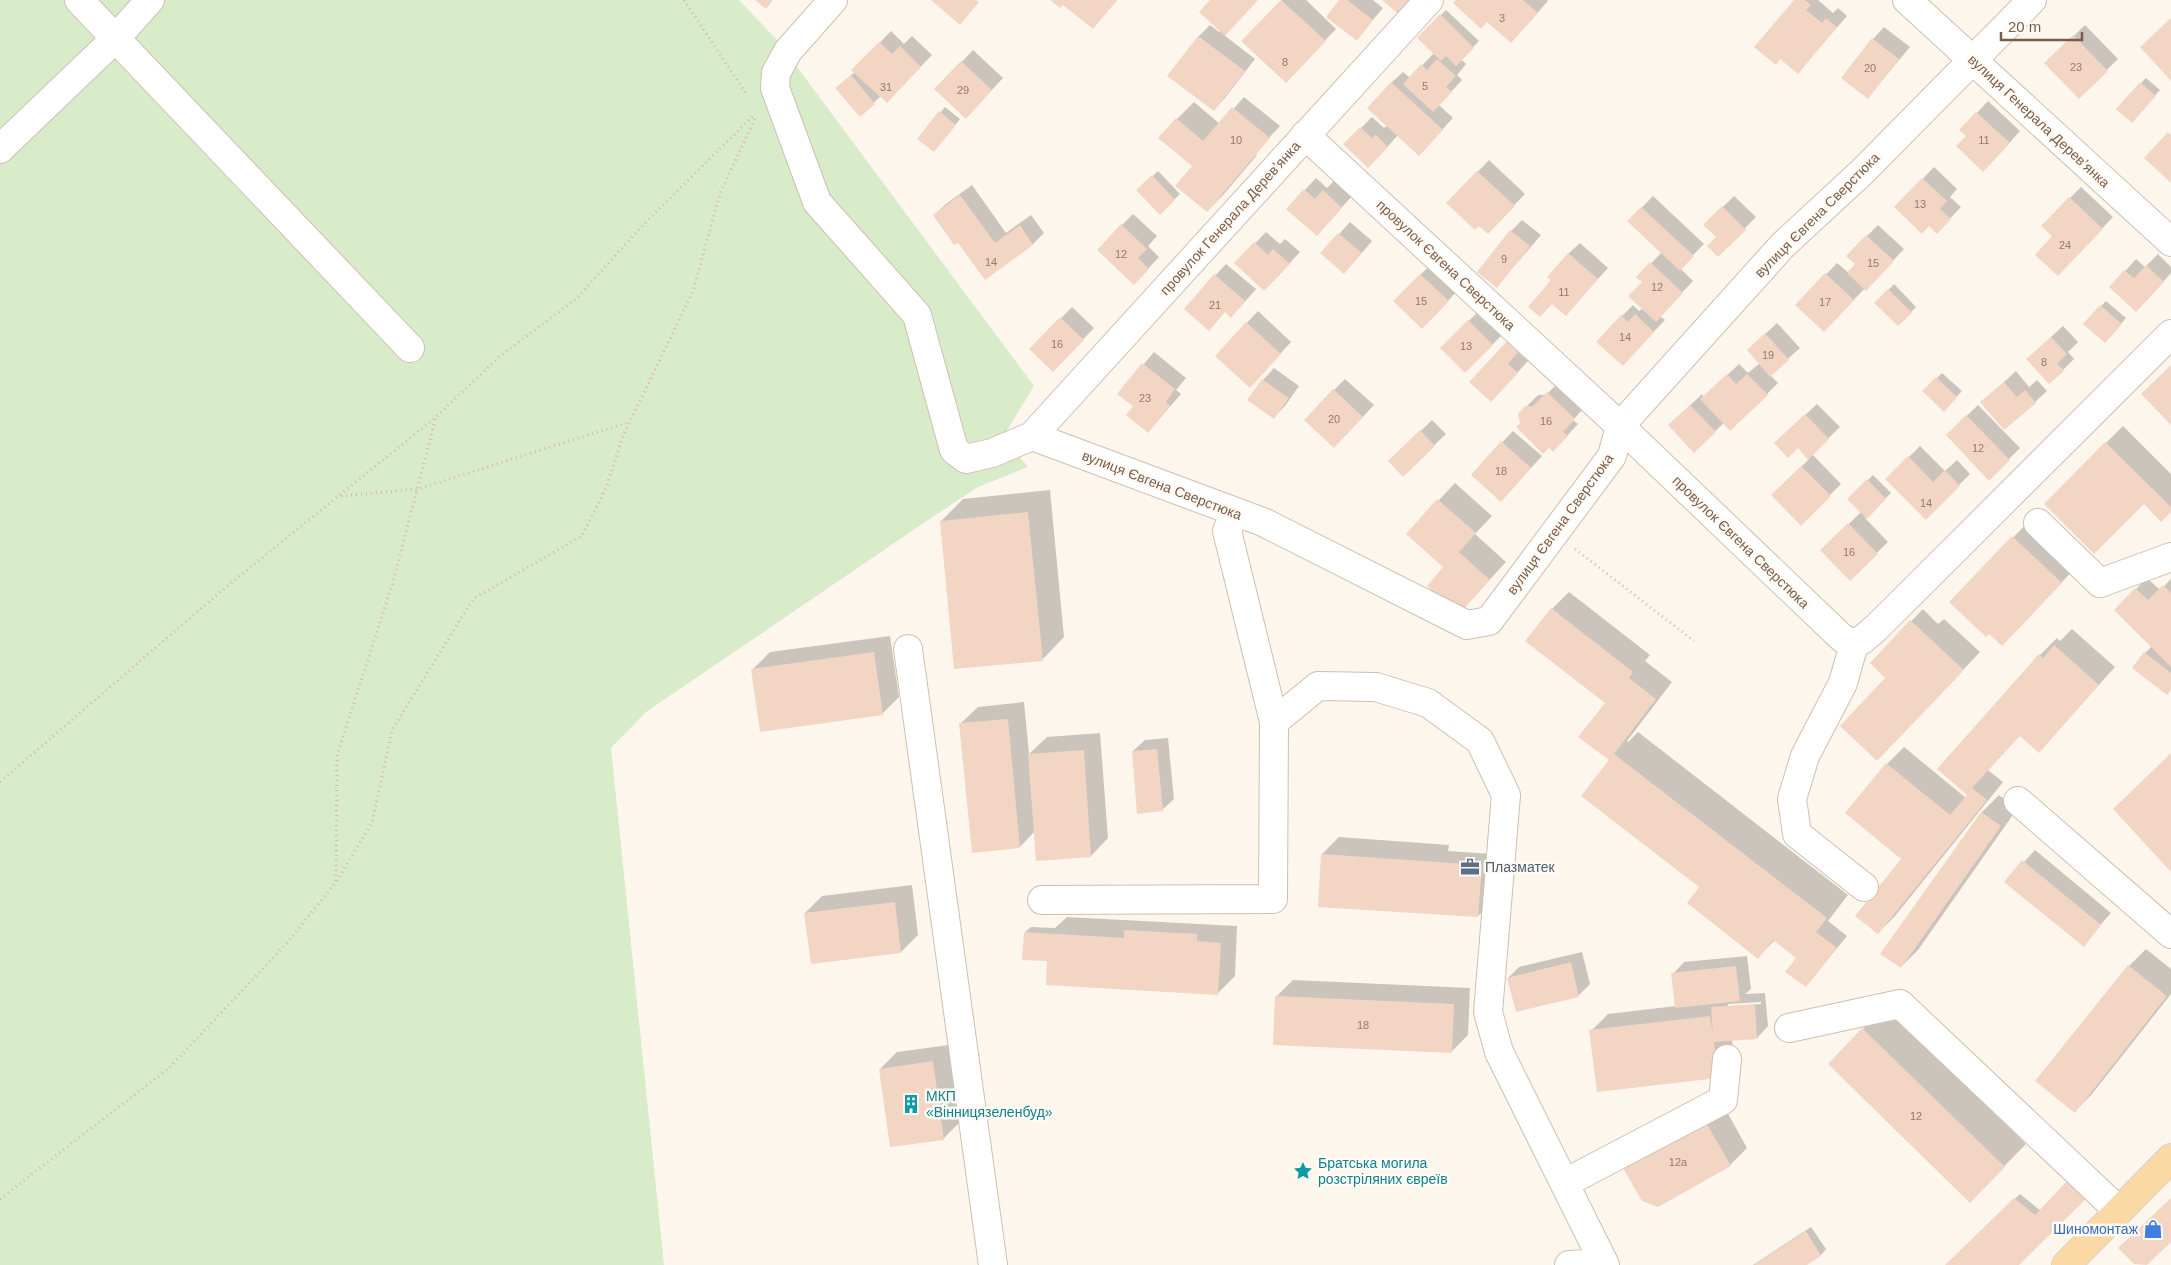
<svg xmlns="http://www.w3.org/2000/svg" width="2171" height="1265" font-family="Helvetica,sans-serif">
<style>
.green{fill:#d8ecc9}
.shadow{fill:#0003;fill-rule:evenodd}
.building{fill:#f3d5c3}
.lines{fill:none;stroke-linecap:round;stroke-linejoin:round}
.minor-casing{stroke:#d1beb0;stroke-width:30}
.major-casing{stroke:#dad1cd;stroke-width:30}
.path{stroke:#d9b8a5;stroke-width:3;stroke-dasharray:1 4;stroke-linecap:butt}
.minor{stroke:#fff;stroke-width:28}
.major{stroke:#fbd9a5;stroke-width:28}
.labels{text-anchor:middle;stroke-width:5;stroke-linejoin:round;paint-order:stroke}
.number-label{font-size:11px;fill:#987a6a}
.street-label{font-size:14px;fill:#7a5c4d;stroke:#fffaf3}
.service-label{font-size:14px;fill:#4e5e75;stroke:#fffaf3;text-anchor:start}
.culture-label{font-size:14px;fill:#0d838f;stroke:#fffaf3;text-anchor:start}
.shop-label{font-size:14px;fill:#366cbe;stroke:#fffaf3;text-anchor:end}
</style>
<rect width="100%" height="100%" fill="#fdf6ec"/>
<!-- green -->
<path class="green" d="M0 0H739L777 40 1034 386 1003 437 1028 467 978 487 937 514 646 712 611 748 664 1265H0Z"/>
<!-- shadow -->
<path class="shadow" d="M1052 0H1117L1093 28 1063 3Z
M1212 0H1257L1224 35 1255 59 1225 98 1214 110 1169 76 1199 36 1210 25 1219 32 1221 31Z
M1282 0H1306L1336 29 1297 70 1243 41Z
M1341 0H1373L1383 8 1357 39Z
M1458 0H1547L1548 1 1522 30 1487 21Z
M1795 0H1818L1833 13 1838 8 1847 16 1798 72Z
M1446 10 1479 41 1461 59 1466 64 1457 75 1462 80 1439 105 1453 118 1430 143 1398 135 1380 155 1345 144 1372 117 1384 128 1387 125 1391 83 1403 72 1410 78 1434 53 1418 38Z
M2085 25 2118 59 2079 97 2046 63Z
M1884 27 1910 47 1868 97 1873 39Z
M891 31 904 44 912 36 932 55 898 90 881 96 860 115 842 83 855 72 853 70Z
M973 50 1003 78 977 106 936 89Z
M2146 78 2160 90 2137 116 2141 83Z
M1244 97 1280 126 1255 153 1257 155 1224 194 1207 211 1177 119 1194 102 1220 124Z
M1988 101 2020 131 1995 159 1961 130Z
M945 107 960 119 939 145 919 139Z
M1489 160 1525 194 1488 232 1448 203Z
M1934 167 1957 189 1950 197 1961 207 1937 232 1929 224 1896 207Z
M1158 171 1180 194 1160 213 1138 190Z
M1316 178 1327 188 1335 180 1352 196 1328 223 1288 208Z
M972 185 1006 233 1031 215 1044 233 1033 244 985 278 959 241 934 215 946 204Z
M2081 187 2113 217 2069 263 2054 236 2070 198Z
M1653 196 1704 244 1680 268 1693 281 1660 316 1665 320 1634 353 1622 316 1633 305 1639 311 1643 308V282L1638 277 1662 252 1629 221Z
M1734 196 1756 217 1718 255 1717 237 1705 225Z
M1133 214 1157 236 1148 246 1159 257 1134 284 1122 225Z
M1522 220 1541 235 1497 286 1511 231Z
M1350 222 1372 241 1355 261 1322 253Z
M1878 225 1904 249 1877 278 1865 288 1836 319 1797 305 1837 263 1849 273 1857 264 1867 236Z
M1266 232 1280 244 1285 239 1300 252 1276 278 1236 263Z
M1580 243 1608 268 1566 314 1553 280 1568 254Z
M2158 254 2171 267V273L2148 299 2111 287 2136 259 2145 267Z
M1432 263 1459 289 1434 316 1395 301Z
M1226 264 1256 289 1242 305 1231 316 1225 311 1185 308Z
M1894 284 1916 307 1898 325 1876 303Z
M2106 301 2126 318 2111 336 2101 306Z
M1072 307 1094 328 1053 370 1031 349Z
M1480 310 1504 333 1465 372 1441 348Z
M1258 311 1291 342 1261 375 1217 355Z
M1777 323 1800 348 1770 375 1778 383 1767 394 1724 423 1694 451 1681 414 1702 394 1704 397 1739 364 1748 373 1760 363V339Z
M2063 326 2078 342 2068 352 2074 359 2063 370 2039 348Z
M1154 352 1186 378 1176 390 1181 394 1148 432 1135 406 1119 394Z
M1518 352 1528 361 1502 389 1471 382Z
M1274 368 1299 386 1285 406 1274 417 1249 400 1263 380Z
M2016 371 2029 387 2037 380 2047 391 2035 402H1982Z
M1942 373 1962 391 1944 410 1924 391Z
M1345 379 1374 405 1346 435 1334 390Z
M1559 382 1585 407 1573 420 1578 424 1564 439 1519 414 1538 395H1546Z
M1817 404 1840 427 1812 454 1841 484 1801 524 1773 495 1809 459 1787 432Z
M1978 405 2020 448 1989 479 1947 435Z
M1432 420 1446 434 1403 475 1390 461Z
M2123 426 2171 474V510L2144 503 2045 504Z
M1513 431 1542 456 1512 489 1472 474Z
M1920 446 1945 471 1957 460 1970 474 1926 518 1887 479Z
M1873 475 1891 493 1865 518 1888 542 1850 579 1822 550 1861 512 1848 499Z
M1455 483 1492 516 1475 534 1506 562 1459 613 1445 567 1408 533Z
M1050 490 1064 637 1042 660 941 521 963 499Z
M2030 520 2078 565 2019 628 1951 602Z
M2147 578 2160 590 2171 579V689L2145 653 2152 646 2115 610Z
M1569 592 1650 655 1645 661 1672 682 1627 741 1628 742 1638 732 1848 895 1828 921 1847 936 1806 986 1801 954 1775 940 1758 957 1701 886 1614 756 1607 702 1552 609Z
M1923 609 1938 624 1944 619 1980 652 1894 743 1891 674 1871 663Z
M2072 629 2115 667 2039 751 2020 735 1988 770 2003 782 1895 916 1878 933 1903 858 1887 764 1904 747 1966 798 2040 655 2057 638 2060 641Z
M890 636 899 697 882 714 753 669 770 652Z
M1024 702 1029 754 1047 737 1100 733 1108 838 1091 856 1035 831 1020 847 960 724 978 707Z
M1168 738 1174 799 1162 810 1133 751 1145 740Z
M1999 795 2017 809 1918 950 1901 967 1882 953 1982 812Z
M1339 837 1449 845 1448 851 1493 854 1489 905 1478 916 1322 854Z
M2035 850 2111 913 2083 945 2006 882Z
M912 885 918 935 901 952 805 913 822 896Z
M1067 917 1237 926 1235 976 1218 993 1048 958 1025 932 1031 927 1055 928Z
M2146 949 2171 969V994L2092 1094 2075 1111 2129 966Z
M1582 952 1590 984 1579 995 1508 978 1519 967Z
M1747 956 1751 989 1745 994 1765 993 1768 1026 1757 1038 1732 1039 1734 1059 1591 1031 1608 1014 1676 1006 1673 974 1684 962ZM1761 1002V1004L1728 1007V1004Z
M1293 980 1470 988 1468 1035 1451 1052 1276 997Z
M1885 1007 2026 1144 1970 1201 1863 1029Z
M949 1045 960 1122 943 1139 880 1069 897 1052Z
M1721 1101 1747 1148 1730 1165 1642 1200Z
M2073 1177 2091 1192 2017 1265H1947L2020 1194 2041 1211Z
M1811 1227 1826 1249 1821 1255 1805 1265H1753Z"/>
<!-- building -->
<path class="building" d="M755 0H773L766 9Z
M931 0H976L979 2 960 25Z
M1050 0H1117L1093 29 1063 5 1060 8Z
M1210 0H1258L1225 36 1199 12Z
M1281 0 1326 41 1286 83 1241 41Z
M1339 0H1347L1373 20 1357 41 1326 17Z
M1382 0H1414L1401 16Z
M1456 0H1523L1538 13 1511 43 1487 22 1481 29 1453 3Z
M1794 0H1805L1811 5 1806 10 1822 23 1826 18 1837 27 1798 74 1780 59 1776 65 1754 47Z
M1440 14 1474 48 1456 66 1446 56 1441 61 1417 38Z
M2171 18V81L2140 47Z
M2073 35 2108 71 2079 99 2044 63Z
M1198 36 1245 71 1214 111 1167 76Z
M1872 38 1899 59 1868 99 1841 78Z
M879 42 892 54 900 46 921 67 887 103 851 70Z
M1437 59 1456 76 1446 87 1452 92 1433 112 1403 84 1421 64 1427 70Z
M961 61 992 90 966 119 934 89Z
M851 75 875 104 860 117 835 88Z
M1391 82 1443 130 1419 156 1367 108Z
M2140 82 2156 96 2132 123 2116 109Z
M1232 107 1270 138 1207 212 1175 186 1192 166 1158 138 1176 118 1203 141Z
M939 111 956 125 934 152 917 139Z
M1976 112 2010 143 1983 172 1956 146 1966 136 1959 130Z
M1360 127 1372 138 1376 135 1388 147 1368 168 1343 144Z
M2168 132 2171 135V183L2144 158Z
M1477 171 1515 206 1488 234 1479 226 1475 230 1446 203Z
M1152 175 1175 200 1160 215 1136 190Z
M1922 178 1947 201 1940 209 1951 219 1937 234 1929 226 1922 234 1894 207Z
M1304 189 1315 199 1323 190 1342 208 1317 236 1286 209Z
M960 195 995 243 1020 225 1033 245 985 280 958 243 954 245 933 215Z
M2069 197 2103 229 2058 276 2035 255 2052 236 2041 226Z
M1722 206 1746 230 1718 257 1707 246 1716 237 1703 225Z
M1641 207 1694 256 1680 271 1627 221Z
M1121 224 1147 249 1138 258 1149 269 1134 285 1097 250Z
M1510 230 1530 246 1497 288 1477 272Z
M1338 233 1362 253 1344 274 1320 253Z
M1866 235 1894 261 1866 291 1847 273 1855 264 1846 256Z
M1254 242 1268 255 1273 249 1290 264 1264 291 1234 263Z
M1568 253 1598 279 1566 316 1552 304 1540 317 1528 307 1551 280 1547 277Z
M1650 262 1683 293 1656 322 1628 296 1642 282 1636 277Z
M2146 265 2164 282 2136 312 2109 287 2124 270 2134 278Z
M1825 273 1854 300 1824 332 1795 305Z
M1214 274 1245 301 1231 318 1225 312 1209 331 1184 309Z
M1420 274 1449 301 1422 329 1393 301Z
M1888 289 1912 313 1898 326 1874 303Z
M2100 305 2122 324 2105 343 2083 324Z
M1635 314 1654 332 1623 366 1596 342 1621 315 1628 322Z
M1060 317 1084 340 1053 372 1029 349Z
M1468 320 1493 345 1465 373 1440 348Z
M1246 322 1281 354 1250 388 1215 356Z
M1765 333 1789 360 1770 377 1747 350Z
M2051 337 2067 354 2057 364 2064 371 2049 384 2026 359Z
M1509 339 1520 350 1508 364 1518 373 1491 402 1469 382Z
M1142 363 1175 389 1166 402 1170 406 1148 433 1126 415 1133 406 1117 394Z
M2171 365V425L2141 394Z
M1727 374 1736 384 1747 374 1768 395 1730 431 1700 399Z
M1936 377 1957 397 1944 412 1922 391Z
M1262 379 1289 398 1274 419 1247 400Z
M2004 382 2017 397 2025 390 2036 403 2004 430 1980 402Z
M1333 389 1363 417 1334 448 1304 420Z
M1547 392 1575 419 1563 432 1568 436 1553 452 1549 448 1543 454 1516 427 1520 423 1518 414 1525 406H1533Z
M1690 405 1716 432 1694 453 1668 425Z
M1805 414 1829 439 1808 460 1798 448 1788 458 1774 443Z
M1966 415 2010 460 1989 481 1946 435Z
M1420 430 1435 446 1403 477 1388 461Z
M1501 441 1531 468 1501 502 1471 475Z
M2105 442 2171 507V512L2161 522 2144 504 2094 554 2044 504Z
M1908 456 1933 482 1945 470 1960 486 1926 520 1885 479Z
M1801 466 1831 496 1801 526 1771 495Z
M1867 479 1886 499 1867 519 1847 499Z
M1437 499 1476 533 1459 552 1490 580 1459 614 1427 586 1443 567 1406 534Z
M1028 512 1043 661 954 669 940 521Z
M1848 523 1878 554 1850 581 1820 550Z
M2012 536 2062 583 2002 646 1989 634 1986 637 1949 602Z
M2163 585 2171 593V667L2114 610 2135 588 2148 600Z
M1551 608 1633 672 1629 678 1656 699 1614 754 1827 918 1816 932 1837 948 1806 987 1785 972 1796 958 1773 940 1758 959 1687 903 1699 887 1581 796 1609 760 1578 737 1605 703 1525 641Z
M1910 620 1964 670 1877 761 1840 726 1885 678 1870 663Z
M2054 645 2099 685 2039 753 2020 736 1972 788 1987 800 1878 934 1855 916 1901 859 1845 813 1886 763 1950 815 1967 795 1937 769 2039 654 2043 658Z
M874 652 883 715 760 732 751 669Z
M2144 652 2171 673V690L2167 695 2132 668Z
M1008 719 1020 848 972 853 959 723Z
M1157 749 1163 811 1137 814 1132 751Z
M1084 750 1091 857 1036 861 1028 754Z
M2171 753V872L2113 809Z
M1981 812 2001 826 1901 968 1880 954Z
M1321 854 1482 865 1478 917 1318 907Z
M2022 860 2101 925 2084 947 2004 882Z
M895 902 901 953 811 964 804 913Z
M1124 930 1197 934V941L1221 943 1218 995 1046 985 1047 961 1022 960 1024 932 1124 938Z
M1571 962 1579 997 1516 1012 1507 978Z
M2128 965 2167 996 2075 1113 2035 1081Z
M1736 966 1740 1001 1675 1008 1671 973Z
M1275 996 1454 1004 1452 1053 1273 1045Z
M1755 1004 1757 1039 1714 1042 1718 1078 1597 1092 1589 1030 1710 1016 1713 1035 1711 1007Z
M1862 1028 2005 1167 1970 1203 1828 1064Z
M933 1061 944 1140 890 1147 879 1069Z
M1703 1117 1731 1166 1658 1207 1642 1201 1624 1170 1631 1157Z
M2067 1181 2087 1198 2019 1265H1945L2014 1198 2035 1215Z
M2171 1198V1242L2147 1265 2134 1264 2118 1248Z
M1806 1231 1821 1256 1807 1265H1754Z"/>
<g class="lines">
<!-- minor casing -->
<g class="minor-casing">
<path id="minor" d="M79 0 410 348
M833 0 788 51 776 73 775 88 817 202 917 315 954 450 966 459 992 453 1032 436 1429 0
M1907 0 2171 242
M1305 135 1620 426 1842 638 1854 644 1862 640 1876 628 2171 334
M0 149 116 38 150 0
M1032 436 1263 522 1467 625 1489 621 1612 456 1620 426 1783 245 1862 172 2032 0
M2038 523 2100 583 2171 557
M1854 644 1843 683 1805 756 1792 799 1797 834 1864 887
M908 649 993 1265
M1274 722 1318 686 1376 687 1428 703 1480 741 1506 795 1488 1012 1499 1052 1605 1265
M2018 801 2171 934
M1042 900 1273 899 1274 722 1227 531 1235 512
M1789 1028 1900 1004 2119 1211
M1565 1183 1723 1100 1727 1059
M1569 1265 1604 1263"/>
</g>
<!-- major casing -->
<g class="major-casing">
<path id="major" d="M2066 1265 2171 1158"/>
</g>
<!-- path -->
<path class="path" d="M684 0 747 95
M341 496 418 489 629 422
M1575 549 1694 641
M0 782 226 587 436 417 499 357 576 299 642 226 755 114
M336 881 337 755 393 582 436 417
M0 1199 169 1068 287 943 336 882 372 823 392 730 473 599 582 536 606 488 623 436 693 291 720 193 756 117"/>
<!-- minor -->
<use href="#minor" class="minor"/>
<!-- major -->
<use href="#major" class="major"/>
</g>
<!-- icons -->
<defs>
<g id="office-bare" transform="scale(1.5)"><path d="M-6-3h4V-5.5h4V-3h4V5H-6ZM-1-4.5V-3h2v-1.5ZM-6 0V1H6V0Z" fill="#5c6f8a" stroke="#fffaf3" stroke-width="2.5" paint-order="stroke"/></g>
<g id="building-bare" transform="scale(1.5)"><path d="M-4-6H4V6H1V3H-1V6H-4ZM-2.5-4.3h1.7v1.8h-1.7ZM.8-4.3h1.7v1.8H.8ZM-2.5-1h1.7V.8h-1.7ZM.8-1h1.7V.8H.8Z" fill="#0f9aa8" stroke="#fffaf3" stroke-width="2.5" paint-order="stroke"/></g>
<g id="sight-bare" transform="scale(1.5)"><path d="M0-6L1.8-2.2L6-1.7L2.9 1.2L3.7 5.4L0 3.3L-3.7 5.4L-2.9 1.2L-6-1.7L-1.8-2.2Z" fill="#0f9aa8" stroke="#fffaf3" stroke-width="2.5" paint-order="stroke"/></g>
<g id="shop-bare" transform="scale(1.5)"><path d="M-5-2.5h2.3a2.7 3.5 0 0 1 5.4 0H5L5.5 6h-11ZM-1.5-2.5h3a1.5 2.3 0 0 0-3 0Z" fill="#3f7fe0" stroke="#fffaf3" stroke-width="2.5" paint-order="stroke"/></g>
</defs>
<g fill-rule="evenodd">
<use href="#office-bare" x="1470" y="867"/>
<use href="#building-bare" x="911" y="1104"/>
<use href="#sight-bare" x="1303" y="1171"/>
<use href="#shop-bare" x="2153" y="1229"/>
</g>
<g class="labels">
<!-- number labels -->
<g class="number-label">
<text x="1502" y="22">3</text>
<text x="1285" y="66">8</text>
<text x="2076" y="71">23</text>
<text x="1870" y="72">20</text>
<text x="1425" y="90">5</text>
<text x="886" y="91">31</text>
<text x="963" y="94">29</text>
<text x="1236" y="144">10</text>
<text x="1984" y="144">11</text>
<text x="1920" y="208">13</text>
<text x="2065" y="249">24</text>
<text x="1121" y="258">12</text>
<text x="1504" y="263">9</text>
<text x="991" y="266">14</text>
<text x="1873" y="267">15</text>
<text x="1657" y="291">12</text>
<text x="1564" y="296">11</text>
<text x="1421" y="305">15</text>
<text x="1825" y="306">17</text>
<text x="1215" y="309">21</text>
<text x="1625" y="341">14</text>
<text x="1057" y="348">16</text>
<text x="1466" y="350">13</text>
<text x="1768" y="359">19</text>
<text x="2044" y="366">8</text>
<text x="1145" y="402">23</text>
<text x="1334" y="423">20</text>
<text x="1546" y="425">16</text>
<text x="1978" y="452">12</text>
<text x="1501" y="475">18</text>
<text x="1926" y="507">14</text>
<text x="1849" y="556">16</text>
<text x="1363" y="1029">18</text>
<text x="1916" y="1120">12</text>
<text x="1678" y="1166">12а</text>
</g>
<!-- street labels -->
<g class="street-label">
<text transform="translate(2039 121) rotate(43)" y="5">вулиця Генерала Деревʼянка</text>
<text transform="translate(1817 215) rotate(-45)" y="5">вулиця Євгена Сверстюка</text>
<text transform="translate(1230 218) rotate(-48)" y="5">провулок Генерала Деревʼянка</text>
<text transform="translate(1446 265) rotate(43)" y="5">провулок Євгена Сверстюка</text>
<text transform="translate(1162 485) rotate(21)" y="5">вулиця Євгена Сверстюка</text>
<text transform="translate(1560 524) rotate(-54)" y="5">вулиця Євгена Сверстюка</text>
<text transform="translate(1741 542) rotate(44)" y="5">провулок Євгена Сверстюка</text>
</g>
<!-- service labels -->
<g class="service-label">
<text x="1485" y="872">Плазматек</text>
</g>
<!-- culture labels -->
<g class="culture-label">
<text x="926" y="1101">МКП<tspan x="926" dy="16">«Вінницязеленбуд»</tspan></text>
<text x="1318" y="1168">Братська могила<tspan x="1318" dy="16">розстріляних євреїв</tspan></text>
</g>
<!-- shop labels -->
<g class="shop-label">
<text x="2138" y="1234">Шиномонтаж</text>
</g>
</g>
<!-- scale -->
<path d="M2001 32v8h81v-8" fill="none" stroke="#7a5c4d" stroke-width="2.5"/>
<text x="2008" y="32" font-size="15" fill="#7a5c4d" stroke="#fffaf3" stroke-width="4" paint-order="stroke">20 m</text>
</svg>
